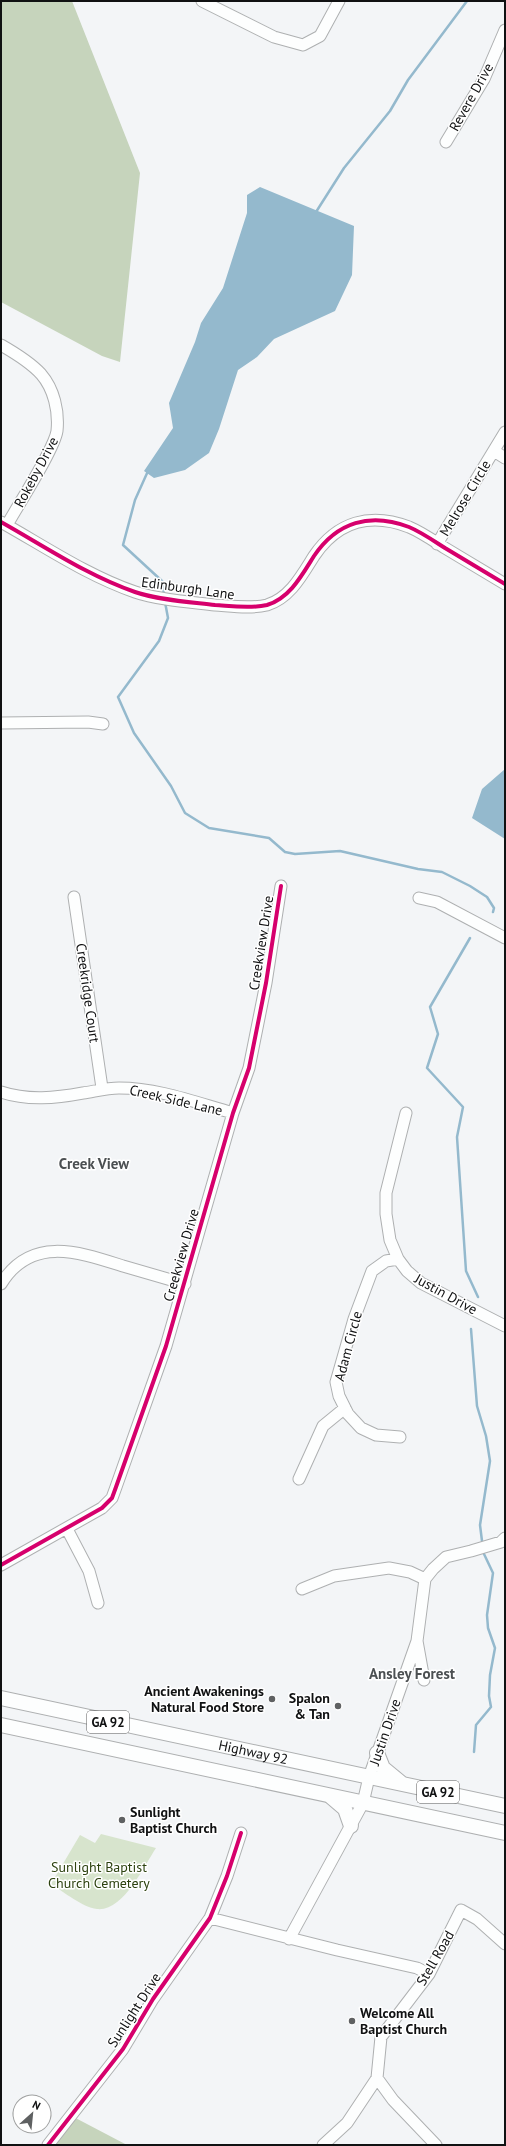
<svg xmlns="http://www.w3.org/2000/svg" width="506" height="2146" font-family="'PT Sans',sans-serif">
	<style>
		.green { fill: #d7e4cd }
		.forest { fill: #c6d4bc }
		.water { fill: #94b9cd }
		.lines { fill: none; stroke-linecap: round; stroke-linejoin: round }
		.stream { stroke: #94b9cd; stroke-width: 2.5 }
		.minor-casing { stroke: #aeb0b1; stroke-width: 13 }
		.major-casing { stroke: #aeb0b1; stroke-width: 16 }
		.minor { stroke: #fdfefe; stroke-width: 11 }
		.major { stroke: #fdfefe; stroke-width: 14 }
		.cycleway-casing { stroke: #fff; stroke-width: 6 }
		.cycleway { stroke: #d6006c; stroke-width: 4 }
		.poi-dot { fill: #5f6162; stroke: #fff; stroke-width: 1.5 }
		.labels { text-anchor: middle; stroke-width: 3; stroke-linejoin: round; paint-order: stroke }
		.shield { fill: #fff; stroke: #585859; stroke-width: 1 }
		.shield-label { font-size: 13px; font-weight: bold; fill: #101112 }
		.street-label { font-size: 14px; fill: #101112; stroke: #fff }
		.poi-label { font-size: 14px; font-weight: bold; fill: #101112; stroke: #fff; text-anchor: end }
		.park-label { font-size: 14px; fill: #2d4210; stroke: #fff }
		.neighbourhood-label { font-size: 15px; font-weight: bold; fill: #4c5052; stroke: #fff }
	</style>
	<rect width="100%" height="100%" fill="#f3f5f7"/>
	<path class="green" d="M101 1834 156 1848C144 1866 123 1912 97 1909 82 1907 64 1892 51 1884L80 1835 95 1843Z"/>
	<path class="forest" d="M1 1H72L140 173 120 362 102 356 1 302Z
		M66 2113 127 2145H45Z"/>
	<path class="water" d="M260 187 354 226 352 275 335 311 274 339 257 357 238 370 219 429 209 453 185 470 154 478 144 471 173 428 169 403 195 342 201 323 223 288 247 213V195Z
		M505 769V839L472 818 482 789Z"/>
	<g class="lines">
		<path class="stream" d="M316 212 344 168 390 111 408 80 467 1
			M148 471 135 500 123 545 162 581 164 595
			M165 602 168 618 159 641 118 697 134 733 171 786 185 813 209 828 269 838 285 852 295 854 340 851 418 869 442 872 470 886 487 897 494 908 493 912
			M470 938 430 1007 438 1034 427 1068 463 1107 457 1137 466 1271 478 1297
			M471 1329 477 1406 486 1436 490 1461 480 1525 482 1541
			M474 1752 476 1725 491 1707 489 1696 490 1675 495 1648 488 1628 487 1615 493 1573 484 1554"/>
		<g class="minor-casing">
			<path id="minor" d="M202 1 274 37 303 45 320 36 339 1
				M446 142 484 79 505 30
				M1 345C15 353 30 362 41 374 54 389 59 411 57 431 54 450 18 505 7 525
				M494 451 505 458
				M1 522C44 546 88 576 135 592 158 600 190 602 215 605 231 606 251 609 267 605 290 598 302 575 314 556 337 522 370 512 409 527 421 532 434 541 445 548 465 560 485 572 505 584
				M437 544 505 432
				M1 723 88 722 103 724
				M74 897 102 1088
				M419 898 437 902 505 938
				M1 1092C28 1101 56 1098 83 1093 96 1091 107 1088 119 1088 158 1088 197 1103 233 1113
				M406 1113 386 1193V1214L390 1240 398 1259 407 1271 421 1283 505 1326
				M398 1259 386 1261 372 1271 354 1319 336 1382 339 1396 348 1414 361 1428 376 1435 400 1437
				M1 1284C31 1235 79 1252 123 1266 143 1272 164 1278 185 1284
				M299 1479 323 1426 345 1408
				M67 1529 89 1571 98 1603
				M1 1565 102 1508 112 1498 116 1487 166 1346 233 1113 249 1068 266 983 281 886
				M302 1589 334 1576 389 1568 410 1572 425 1579
				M424 1680 417 1641 425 1579 433 1569 446 1557 471 1551 501 1542 505 1538
				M210 1918 337 1950 417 1968 429 1974
				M289 1939 363 1803 369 1777 417 1641
				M377 2078 393 2100 436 2145
				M48 2145 123 2049 153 1999 210 1918 227 1876 241 1833
				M323 2145 347 2123 377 2078 381 2037 429 1974 461 1910 477 1919 505 1944"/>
		</g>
		<g class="major-casing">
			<g id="major">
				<path id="s1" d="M1 1698 505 1806"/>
				<path d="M1 1725 505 1833"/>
				<path d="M377 1753 383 1768 400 1782"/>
				<path d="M331 1797 345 1809 351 1826"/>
			</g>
		</g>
		<use href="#minor" class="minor"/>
		<use href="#major" class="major"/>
		<g class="cycleway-casing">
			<path id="cycleway" d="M1 522C44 546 88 576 135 592 158 600 190 602 215 605 231 606 251 609 267 605 290 598 302 575 314 556 337 522 370 512 409 527 421 532 434 541 445 548 465 560 485 572 505 584
				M1 1565 102 1508 112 1498 116 1487 166 1346 233 1113 249 1068 266 983 281 886
				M48 2145 123 2049 153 1999 210 1918 227 1876 241 1833"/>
		</g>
		<use href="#cycleway" class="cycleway"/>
	</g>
	<g class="poi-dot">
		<circle cx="272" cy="1699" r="4"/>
		<circle cx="338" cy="1706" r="4"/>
		<circle cx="122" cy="1820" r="4"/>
		<circle cx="352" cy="2021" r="4"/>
	</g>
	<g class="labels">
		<g class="shield">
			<rect x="87" y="1711" width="42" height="22" rx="3"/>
			<rect x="417" y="1781" width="42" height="22" rx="3"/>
		</g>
		<g class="shield-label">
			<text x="108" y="1727">GA 92</text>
			<text x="438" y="1797">GA 92</text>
		</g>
		<g class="street-label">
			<text transform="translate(471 97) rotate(-61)" y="5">Revere Drive</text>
			<text transform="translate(36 472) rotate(-62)" y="5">Rokeby Drive</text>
			<text transform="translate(465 498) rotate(-59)" y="5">Melrose Circle</text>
			<text transform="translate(188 588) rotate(8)" y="5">Edinburgh Lane</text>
			<text transform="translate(261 943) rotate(-81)" y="5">Creekview Drive</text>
			<text transform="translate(88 993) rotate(82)" y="5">Creekridge Court</text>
			<text transform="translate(176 1100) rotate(13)" y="5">Creek Side Lane</text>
			<text transform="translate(181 1255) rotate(-74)" y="5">Creekview Drive</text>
			<text transform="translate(446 1294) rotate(29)" y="5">Justin Drive</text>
			<text transform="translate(348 1346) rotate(-75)" y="5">Adam Circle</text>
			<text transform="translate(385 1732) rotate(-71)" y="5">Justin Drive</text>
			<text dy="5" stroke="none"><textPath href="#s1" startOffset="258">Highway 92</textPath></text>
			<text transform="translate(435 1958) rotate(-60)" y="5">Stell Road</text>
			<text transform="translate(134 2010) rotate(-57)" y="5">Sunlight Drive</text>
		</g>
		<g class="poi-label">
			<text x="264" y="1696">Ancient Awakenings<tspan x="264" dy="16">Natural Food Store</tspan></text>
			<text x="330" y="1703">Spalon<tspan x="330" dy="16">&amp; Tan</tspan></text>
			<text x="130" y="1817" text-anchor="start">Sunlight<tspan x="130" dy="16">Baptist Church</tspan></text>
			<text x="360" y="2018" text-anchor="start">Welcome All<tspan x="360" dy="16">Baptist Church</tspan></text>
		</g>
		<g class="park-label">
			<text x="99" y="1872">Sunlight Baptist<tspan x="99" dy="16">Church Cemetery</tspan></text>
		</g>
		<g class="neighbourhood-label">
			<text x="94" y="1169">Creek View</text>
			<text x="412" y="1679">Ansley Forest</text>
		</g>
	</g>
	<rect width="506" height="2146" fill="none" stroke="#101112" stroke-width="4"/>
	<g transform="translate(32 2114) rotate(27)"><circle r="19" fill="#ffffff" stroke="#9fa0a0"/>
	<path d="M0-3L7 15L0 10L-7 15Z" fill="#5f6162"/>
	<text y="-6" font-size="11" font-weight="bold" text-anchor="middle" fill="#101112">N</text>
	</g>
</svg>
